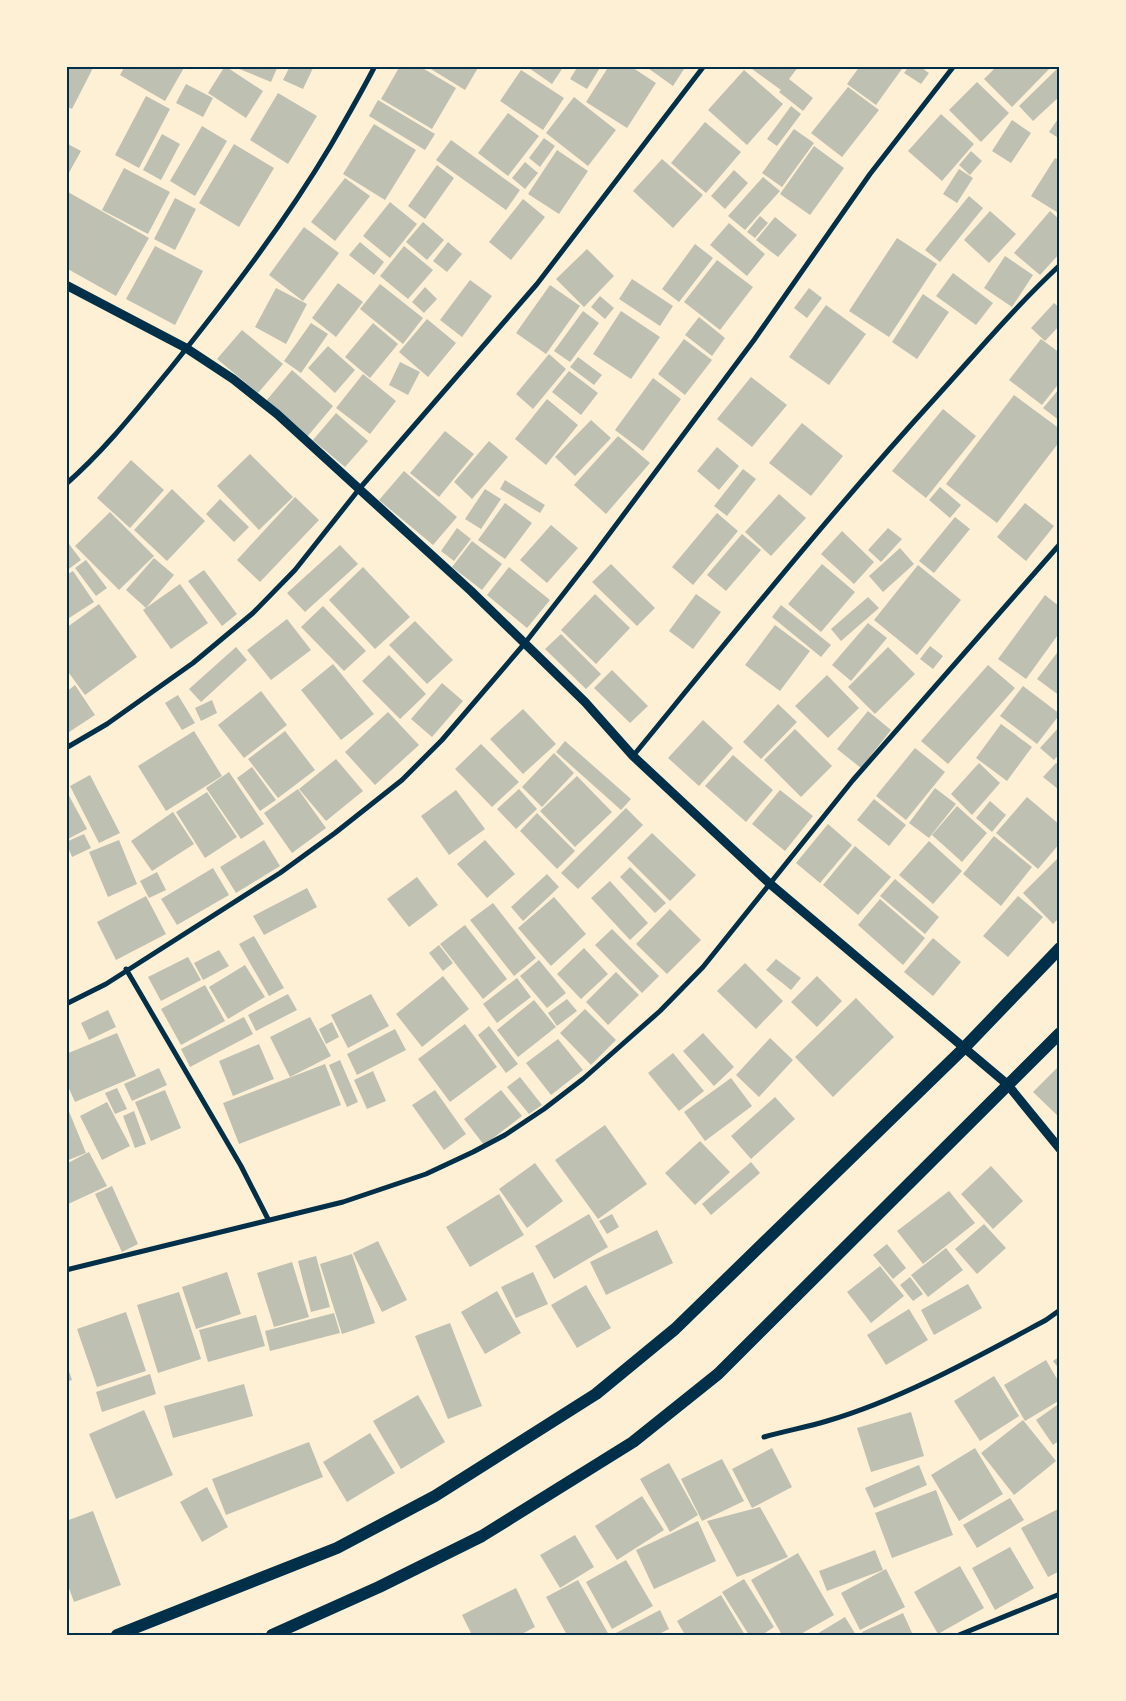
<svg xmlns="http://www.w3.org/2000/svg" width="1126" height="1701" font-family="'Alegreya Sans',sans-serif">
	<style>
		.building { fill: #bec0b2 }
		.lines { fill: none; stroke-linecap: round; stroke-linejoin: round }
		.minor { stroke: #003049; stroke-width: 5 }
		.tertiary { stroke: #003049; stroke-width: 9 }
		.primary { stroke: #003049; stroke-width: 12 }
		.neatline { fill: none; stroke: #003049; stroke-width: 2 }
	</style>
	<rect width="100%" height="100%" fill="#fdf0d5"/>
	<path class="building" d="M66 66H94L72 109 66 106Z
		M125 66H185L165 101 120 75Z
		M225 66 263 91 246 118 208 93Z
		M232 66H278L271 82Z
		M290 66H314L303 89 283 80Z
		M400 66H419L456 88 432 129 381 99Z
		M426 66H479L465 90Z
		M526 66H564L552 84Z
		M578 66H601L587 89 570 79Z
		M609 66H630L656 83 627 128 586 102Z
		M645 66H686L673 86Z
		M748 66H799L789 79 813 98 803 111 779 92 781 90Z
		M860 66H904L876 105 847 84Z
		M909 66H919L929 73 921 84 904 73Z
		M997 66H1052L1012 107 984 79Z
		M1060 66V96L1033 121 1019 106Z
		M521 70 564 98 543 130 500 101Z
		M744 70 783 104 747 145 708 110Z
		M977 82 1009 113 981 142 949 110Z
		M186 84 213 98 203 117 176 103Z
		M848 87 879 110 842 157 811 133Z
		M278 93 317 116 288 164 250 140Z
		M146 96 170 109 139 168 115 155Z
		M574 97 616 130 588 166 546 133Z
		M378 100 435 134 425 150 369 116Z
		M791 106 801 114 777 146 767 139Z
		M508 113 539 136 508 176 478 153Z
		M941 114 974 144 942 181 908 151Z
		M1060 116V139L1049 132Z
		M1012 120 1031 133 1011 163 992 151Z
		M705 122 741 152 706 193 671 163Z
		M374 124 416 150 385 200 343 174Z
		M202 126 227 141 195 196 170 181Z
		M794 129 814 143 782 187 762 173Z
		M162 134 180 144 161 180 143 170Z
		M544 138 555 146 540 167 529 158Z
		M451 140 520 190 506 210 436 160Z
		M66 143 81 151 66 178Z
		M234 144 274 168 239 227 199 203Z
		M814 146 844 168 810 215 780 194Z
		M557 150 588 171 559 214 528 194Z
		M971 151 982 161 970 175 959 165Z
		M1055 158 1060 161V214L1031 196Z
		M662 159 703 195 673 228 633 191Z
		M525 162 538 173 525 189 512 178Z
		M437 165 454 178 425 219 408 206Z
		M124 168 170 192 148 234 102 210Z
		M959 169 973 178 957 203 943 194Z
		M734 170 748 183 725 209 711 196Z
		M763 177 780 191 745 230 728 216Z
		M345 178 370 196 335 241 311 222Z
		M68 192 149 238 116 296 66 268Z
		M969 196 983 208 940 262 925 250Z
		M175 198 196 209 175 250 154 239Z
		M523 199 545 217 511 260 489 242Z
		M390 202 417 224 390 258 363 236Z
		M990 211 1016 234 989 263 964 240Z
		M1050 211 1060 220V253L1040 275 1014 253Z
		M760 216 768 223 755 238 747 232Z
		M775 217 797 235 778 257 756 240Z
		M423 222 444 240 427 260 406 242Z
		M729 223 765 254 747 276 710 245Z
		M304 227 339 253 303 301 269 275Z
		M897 238 937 264 889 337 849 311Z
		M360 242 384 262 374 275 349 255Z
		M448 242 462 254 447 272 433 261Z
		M695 244 713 258 679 302 662 289Z
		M155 246 203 271 175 325 126 299Z
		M404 246 433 270 408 299 380 276Z
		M587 249 614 276 584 307 556 279Z
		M1005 256 1033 275 1012 307 984 288Z
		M717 260 753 287 720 330 684 302Z
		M953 273 993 303 976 325 936 296Z
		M632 279 673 306 660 326 619 299Z
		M470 280 492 296 462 337 440 320Z
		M338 283 363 302 336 337 312 318Z
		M380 284 423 318 403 344 360 309Z
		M550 285 580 306 546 354 516 333Z
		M425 287 437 299 424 313 412 302Z
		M276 288 307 304 286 344 255 327Z
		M809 288 822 298 807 318 794 308Z
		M923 294 949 312 917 359 892 342Z
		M600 296 614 308 605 319 591 307Z
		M1054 303 1060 308V325L1045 341 1031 328Z
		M826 305 866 334 829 385 789 357Z
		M583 311 599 323 570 362 554 351Z
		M621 311 660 337 631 379 593 354Z
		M699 317 725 338 712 356 685 335Z
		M427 319 456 343 428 377 399 352Z
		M311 323 328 334 301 373 284 361Z
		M373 323 398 344 370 378 345 357Z
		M242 330 283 364 258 393 217 359Z
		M684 339 712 360 685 395 658 374Z
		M1041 339 1060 353V382L1042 405 1009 380Z
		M328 346 355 370 335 393 308 368Z
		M549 354 566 369 533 409 516 394Z
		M578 357 602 375 594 385 570 367Z
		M400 362 420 372 408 395 389 385Z
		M292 370 333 406 307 437 266 401Z
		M569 371 598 393 581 415 552 392Z
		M363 374 396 401 370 434 336 408Z
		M751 377 787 405 752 447 717 419Z
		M653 378 681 399 643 451 615 430Z
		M1060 388V421L1043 408Z
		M1014 395 1060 429V441L997 523 946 484Z
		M547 399 578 425 546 465 515 439Z
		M943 409 976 436 926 498 892 471Z
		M336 413 368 441 345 467 313 440Z
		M591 420 611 438 575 476 555 457Z
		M802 423 843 456 811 496 769 463Z
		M445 431 474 454 439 497 410 473Z
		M618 436 650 463 606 514 574 485Z
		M489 441 508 457 472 499 454 482Z
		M717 447 739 466 719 490 697 471Z
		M250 454 293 497 259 530 217 486Z
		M131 460 164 490 130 528 97 498Z
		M743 469 756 479 727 516 714 506Z
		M404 471 457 517 433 545 379 500Z
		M505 480 545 505 540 513 500 489Z
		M940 487 961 505 950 518 929 500Z
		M172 489 205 521 167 561 134 530Z
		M485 489 501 499 481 529 465 519Z
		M779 494 806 518 771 556 745 532Z
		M295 497 319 520 260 582 237 560Z
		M220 499 249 527 234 542 206 514Z
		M505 503 532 523 505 559 478 540Z
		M1025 503 1054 526 1026 561 997 537Z
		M110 512 154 556 119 590 75 546Z
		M717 513 738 531 693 585 672 567Z
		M955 517 970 529 934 573 919 561Z
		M551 525 578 548 547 583 520 560Z
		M457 528 471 539 454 561 441 551Z
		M888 528 902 539 881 562 868 550Z
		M842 531 874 562 854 584 821 554Z
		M742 534 761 550 726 591 707 575Z
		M66 540 81 560 66 571Z
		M472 541 502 564 482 590 452 567Z
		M340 545 358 564 305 612 287 593Z
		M900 548 914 564 883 592 869 576Z
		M154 558 174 575 146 608 126 590Z
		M86 560 107 588 96 596 75 568Z
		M611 564 655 608 637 626 592 582Z
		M822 564 855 592 821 632 788 604Z
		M918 565 961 600 917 655 874 620Z
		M363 567 410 617 375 649 329 600Z
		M509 567 550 600 527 628 487 595Z
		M204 570 237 614 222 626 188 581Z
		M73 571 94 602 66 620V575Z
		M180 584 208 623 171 649 143 610Z
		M595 594 630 628 596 664 561 630Z
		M696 594 721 612 693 649 669 631Z
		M1045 595 1060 607V632L1026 679 998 659Z
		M868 597 879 608 841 641 831 629Z
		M99 604 137 657 85 695 66 669V628Z
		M781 605 831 645 821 657 772 617Z
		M323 606 366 651 344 671 301 627Z
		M287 619 311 650 271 680 247 650Z
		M415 621 453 660 427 684 389 645Z
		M868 623 887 638 851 681 832 665Z
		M775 625 810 651 780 691 745 665Z
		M561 634 601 674 586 689 545 649Z
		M930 646 943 656 933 669 920 659Z
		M236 647 247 660 201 702 189 689Z
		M888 647 915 674 875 714 848 687Z
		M1060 649V696L1037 679Z
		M389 655 426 694 400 719 362 681Z
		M333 664 374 714 341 740 301 690Z
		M988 665 1015 688 948 764 921 741Z
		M612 670 648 706 630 723 594 688Z
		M827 675 859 708 828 738 795 706Z
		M442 683 463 701 432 737 411 719Z
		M75 685 95 715 66 734V692Z
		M1023 686 1060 714 1037 744 1000 716Z
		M261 691 287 725 244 758 218 725Z
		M178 695 195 723 182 730 165 703Z
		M212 700 217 713 201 721 195 708Z
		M778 704 797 722 761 759 743 742Z
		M523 709 556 744 523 774 490 739Z
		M868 711 891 730 861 768 837 749Z
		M388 712 419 745 375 785 345 752Z
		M703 720 733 748 699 786 668 758Z
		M1001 724 1032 747 1007 781 976 758Z
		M1060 726V753L1054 760 1040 748Z
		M795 729 832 766 801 797 764 760Z
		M194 731 222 776 166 811 138 766Z
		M285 731 315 770 278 798 248 759Z
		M565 741 631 799 621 810 556 752Z
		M481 744 519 782 492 807 455 769Z
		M915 748 945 772 906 820 876 796Z
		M554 753 574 773 542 807 522 787Z
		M733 755 773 790 746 822 705 786Z
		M336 759 363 791 326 821 299 789Z
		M979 763 1000 783 972 815 951 794Z
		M1056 763 1060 766V787L1058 789 1043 777Z
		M252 767 276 800 260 811 237 778Z
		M229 772 264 824 241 839 206 788Z
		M90 775 120 833 99 843 70 786Z
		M577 776 612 812 575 847 540 811Z
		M935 788 956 804 929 838 909 823Z
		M298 789 326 828 292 853 264 813Z
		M519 789 537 809 516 829 497 809Z
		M66 790 87 829 66 840Z
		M456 790 485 829 449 855 421 816Z
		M780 790 813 816 785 851 752 824Z
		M207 792 237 837 205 858 176 812Z
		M1027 797 1060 825V843L1038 869 996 833Z
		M874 799 906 825 889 846 857 820Z
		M990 801 1006 815 992 832 976 818Z
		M957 806 987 833 962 862 932 835Z
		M626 808 643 825 578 889 561 873Z
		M173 812 194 844 152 871 131 841Z
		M537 813 575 851 557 869 520 831Z
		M828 824 852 845 820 883 796 863Z
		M652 833 696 875 670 901 627 858Z
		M84 834 91 848 72 857 66 842Z
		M994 836 1032 867 1001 906 963 874Z
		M119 840 137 884 108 897 89 852Z
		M264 840 280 866 236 893 220 867Z
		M485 840 515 874 487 898 457 864Z
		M929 841 962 871 933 904 899 875Z
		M855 846 891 877 858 915 823 885Z
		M1060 856V917L1053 924 1023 893Z
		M630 867 666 903 655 913 620 877Z
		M213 868 229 895 177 925 161 899Z
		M157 872 166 890 149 898 140 881Z
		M547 874 559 887 523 921 511 907Z
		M417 877 438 905 409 927 387 899Z
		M895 879 939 917 925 934 880 896Z
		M610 881 648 923 630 940 591 898Z
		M307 888 317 907 264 935 253 916Z
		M146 896 166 934 116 960 97 922Z
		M1018 896 1043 917 1008 957 983 936Z
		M554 897 586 934 551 966 518 928Z
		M880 899 925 938 903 965 858 925Z
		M493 903 536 958 514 976 470 920Z
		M670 909 701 940 667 974 636 944Z
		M465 925 507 979 483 999 440 944Z
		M612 929 659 976 642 993 595 945Z
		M254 936 284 988 269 996 239 944Z
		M933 938 961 962 933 996 904 972Z
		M439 945 453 963 443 971 429 953Z
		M584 948 608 974 581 999 557 974Z
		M219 950 229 966 203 980 194 963Z
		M188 957 201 980 161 1001 148 977Z
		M776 959 801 978 791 990 766 970Z
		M539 960 566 993 547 1008 520 976Z
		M745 963 783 1001 756 1029 717 991Z
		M245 965 265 997 228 1019 209 987Z
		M616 972 639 995 608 1025 586 1002Z
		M443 976 469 1009 422 1047 396 1014Z
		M817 976 842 1001 817 1027 791 1002Z
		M517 978 531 997 497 1023 483 1004Z
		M205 985 225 1021 181 1045 161 1009Z
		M288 994 297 1010 256 1031 248 1015Z
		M371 994 389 1026 348 1048 331 1015Z
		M856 998 894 1037 833 1097 795 1057Z
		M567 999 577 1011 557 1026 548 1013Z
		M534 1000 556 1027 518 1057 497 1030Z
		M585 1009 616 1040 591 1065 560 1033Z
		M108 1010 116 1027 89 1040 81 1023Z
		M244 1017 253 1034 190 1067 181 1049Z
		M310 1017 331 1056 290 1077 270 1037Z
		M332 1022 339 1037 326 1044 319 1029Z
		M465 1024 497 1067 450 1102 418 1059Z
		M489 1026 518 1064 506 1073 478 1035Z
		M395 1029 406 1050 357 1075 347 1054Z
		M117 1033 136 1076 75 1102 66 1082V1054Z
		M703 1033 734 1067 714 1086 683 1051Z
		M770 1038 793 1060 759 1097 736 1075Z
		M558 1039 583 1070 551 1095 526 1063Z
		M259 1044 274 1079 233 1096 219 1061Z
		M673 1053 704 1091 679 1111 648 1073Z
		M340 1060 358 1102 347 1107 329 1065Z
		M325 1064 341 1105 239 1144 223 1103Z
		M1060 1065V1118L1033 1092Z
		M159 1068 167 1085 132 1101 124 1084Z
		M373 1071 386 1101 367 1109 354 1080Z
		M520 1077 542 1105 529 1114 507 1087Z
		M731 1078 752 1106 705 1141 684 1112Z
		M117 1088 127 1109 115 1114 105 1093Z
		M165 1090 181 1128 151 1141 135 1102Z
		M435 1090 466 1134 444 1150 412 1105Z
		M501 1090 522 1116 484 1145 464 1119Z
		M775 1097 795 1119 751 1159 731 1136Z
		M107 1102 130 1146 102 1160 80 1116Z
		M66 1104 86 1153 66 1161Z
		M134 1111 146 1144 135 1148 123 1116Z
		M605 1125 647 1184 598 1219 555 1160Z
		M700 1141 730 1172 695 1205 665 1173Z
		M89 1152 107 1186 66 1205V1164Z
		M751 1162 760 1173 711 1215 702 1204Z
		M535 1163 563 1201 527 1228 499 1189Z
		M991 1166 1023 1201 993 1229 961 1194Z
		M112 1186 138 1244 122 1252 95 1194Z
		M949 1191 975 1223 923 1264 897 1231Z
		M499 1194 524 1235 470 1267 446 1227Z
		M589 1214 608 1247 554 1279 535 1246Z
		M612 1214 619 1227 607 1234 599 1221Z
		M984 1224 1006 1248 977 1274 955 1249Z
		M657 1230 673 1263 606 1295 590 1262Z
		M378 1241 407 1300 382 1312 353 1253Z
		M887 1244 906 1268 893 1279 873 1255Z
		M946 1248 963 1270 928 1297 911 1275Z
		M352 1254 375 1323 342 1334 320 1264Z
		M316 1256 330 1307 311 1312 298 1261Z
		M292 1262 309 1317 274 1327 257 1273Z
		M880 1266 904 1296 871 1323 847 1292Z
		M227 1272 241 1314 196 1329 182 1287Z
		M533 1272 548 1304 516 1318 501 1287Z
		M910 1277 923 1294 913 1301 900 1285Z
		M968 1284 982 1308 934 1335 921 1310Z
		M586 1285 611 1328 577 1348 551 1305Z
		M497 1291 521 1333 485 1354 461 1312Z
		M179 1292 201 1359 158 1373 137 1305Z
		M909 1309 928 1340 886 1365 867 1335Z
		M126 1312 146 1371 97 1387 77 1329Z
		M334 1313 340 1333 270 1351 265 1331Z
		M256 1315 265 1346 208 1362 199 1330Z
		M450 1323 482 1406 448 1419 415 1336Z
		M1060 1356V1370L1053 1361Z
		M1046 1360 1060 1384V1400L1025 1421 1004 1385Z
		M66 1362 72 1380 66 1382Z
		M150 1374 156 1394 102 1412 96 1392Z
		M994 1376 1019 1416 980 1441 954 1401Z
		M244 1384 253 1416 173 1438 164 1406Z
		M418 1395 445 1442 401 1469 373 1421Z
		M1060 1403V1440L1053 1445 1036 1420Z
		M144 1410 173 1475 116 1499 89 1434Z
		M911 1412 924 1456 871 1472 857 1428Z
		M1023 1420 1056 1461 1014 1495 981 1453Z
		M370 1433 395 1473 347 1502 323 1462Z
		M309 1442 323 1477 226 1515 212 1479Z
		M772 1448 792 1487 752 1508 732 1469Z
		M975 1448 1003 1494 959 1521 931 1475Z
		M722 1459 744 1501 702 1521 681 1479Z
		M669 1463 698 1515 670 1532 640 1479Z
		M919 1465 927 1485 874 1508 865 1488Z
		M207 1487 228 1527 202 1542 180 1502Z
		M936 1490 953 1535 892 1558 875 1513Z
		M642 1496 664 1530 617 1560 595 1526Z
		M1010 1498 1024 1520 977 1548 963 1525Z
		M760 1507 788 1557 737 1577 707 1521Z
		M1060 1508V1571L1048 1577 1021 1528Z
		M93 1511 121 1585 74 1602 66 1580V1521Z
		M698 1521 716 1561 654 1589 636 1550Z
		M575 1535 594 1567 560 1588 540 1555Z
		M1010 1547 1034 1588 995 1610 972 1568Z
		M875 1550 883 1570 827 1591 819 1571Z
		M798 1553 834 1615 799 1635H782L751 1580Z
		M626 1560 653 1606 612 1629 586 1582Z
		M960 1566 984 1608 938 1634 914 1592Z
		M886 1569 905 1607 860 1630 841 1593Z
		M744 1579 774 1627 762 1635H749L722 1592Z
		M578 1580 609 1635H567L546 1597Z
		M516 1588 535 1627 520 1635H472L462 1615Z
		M721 1595 745 1635H685L677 1621Z
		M660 1610 669 1629 657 1635H617L616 1633Z
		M903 1613 913 1635H863L862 1632Z
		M845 1617 856 1635H815Z"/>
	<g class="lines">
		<path class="minor" d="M66 484C105 450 137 409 170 369 227 298 284 224 331 145 346 119 361 93 375 66
			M66 748 107 724 193 663 253 613 295 570 360 488 537 284 704 66
			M633 756C733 634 832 511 938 395 978 351 1016 306 1060 265
			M126 969 241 1166 268 1219
			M66 1004 106 984 280 873 335 833 402 780 442 740 525 643 589 561 754 340 870 174 954 66
			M66 1270 343 1202 426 1174 473 1152 505 1135 544 1109 583 1079 660 1011 703 967 853 780 1060 544
			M764 1437C785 1431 807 1427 827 1421 902 1399 977 1357 1046 1320L1060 1310
			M959 1635 1060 1594"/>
		<path class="tertiary" d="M66 285 186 348 233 379 277 414 471 591 585 702 633 756 769 883 1007 1084 1060 1149"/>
		<path class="primary" d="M117 1635 337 1548 435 1496 596 1394 675 1329 963 1049 1060 948
			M272 1635 379 1587 482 1536 633 1442 718 1374 1060 1033"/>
	</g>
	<rect width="1126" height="1701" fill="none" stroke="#fdf0d5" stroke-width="135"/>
	<rect x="68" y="68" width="990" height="1566" class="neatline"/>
</svg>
